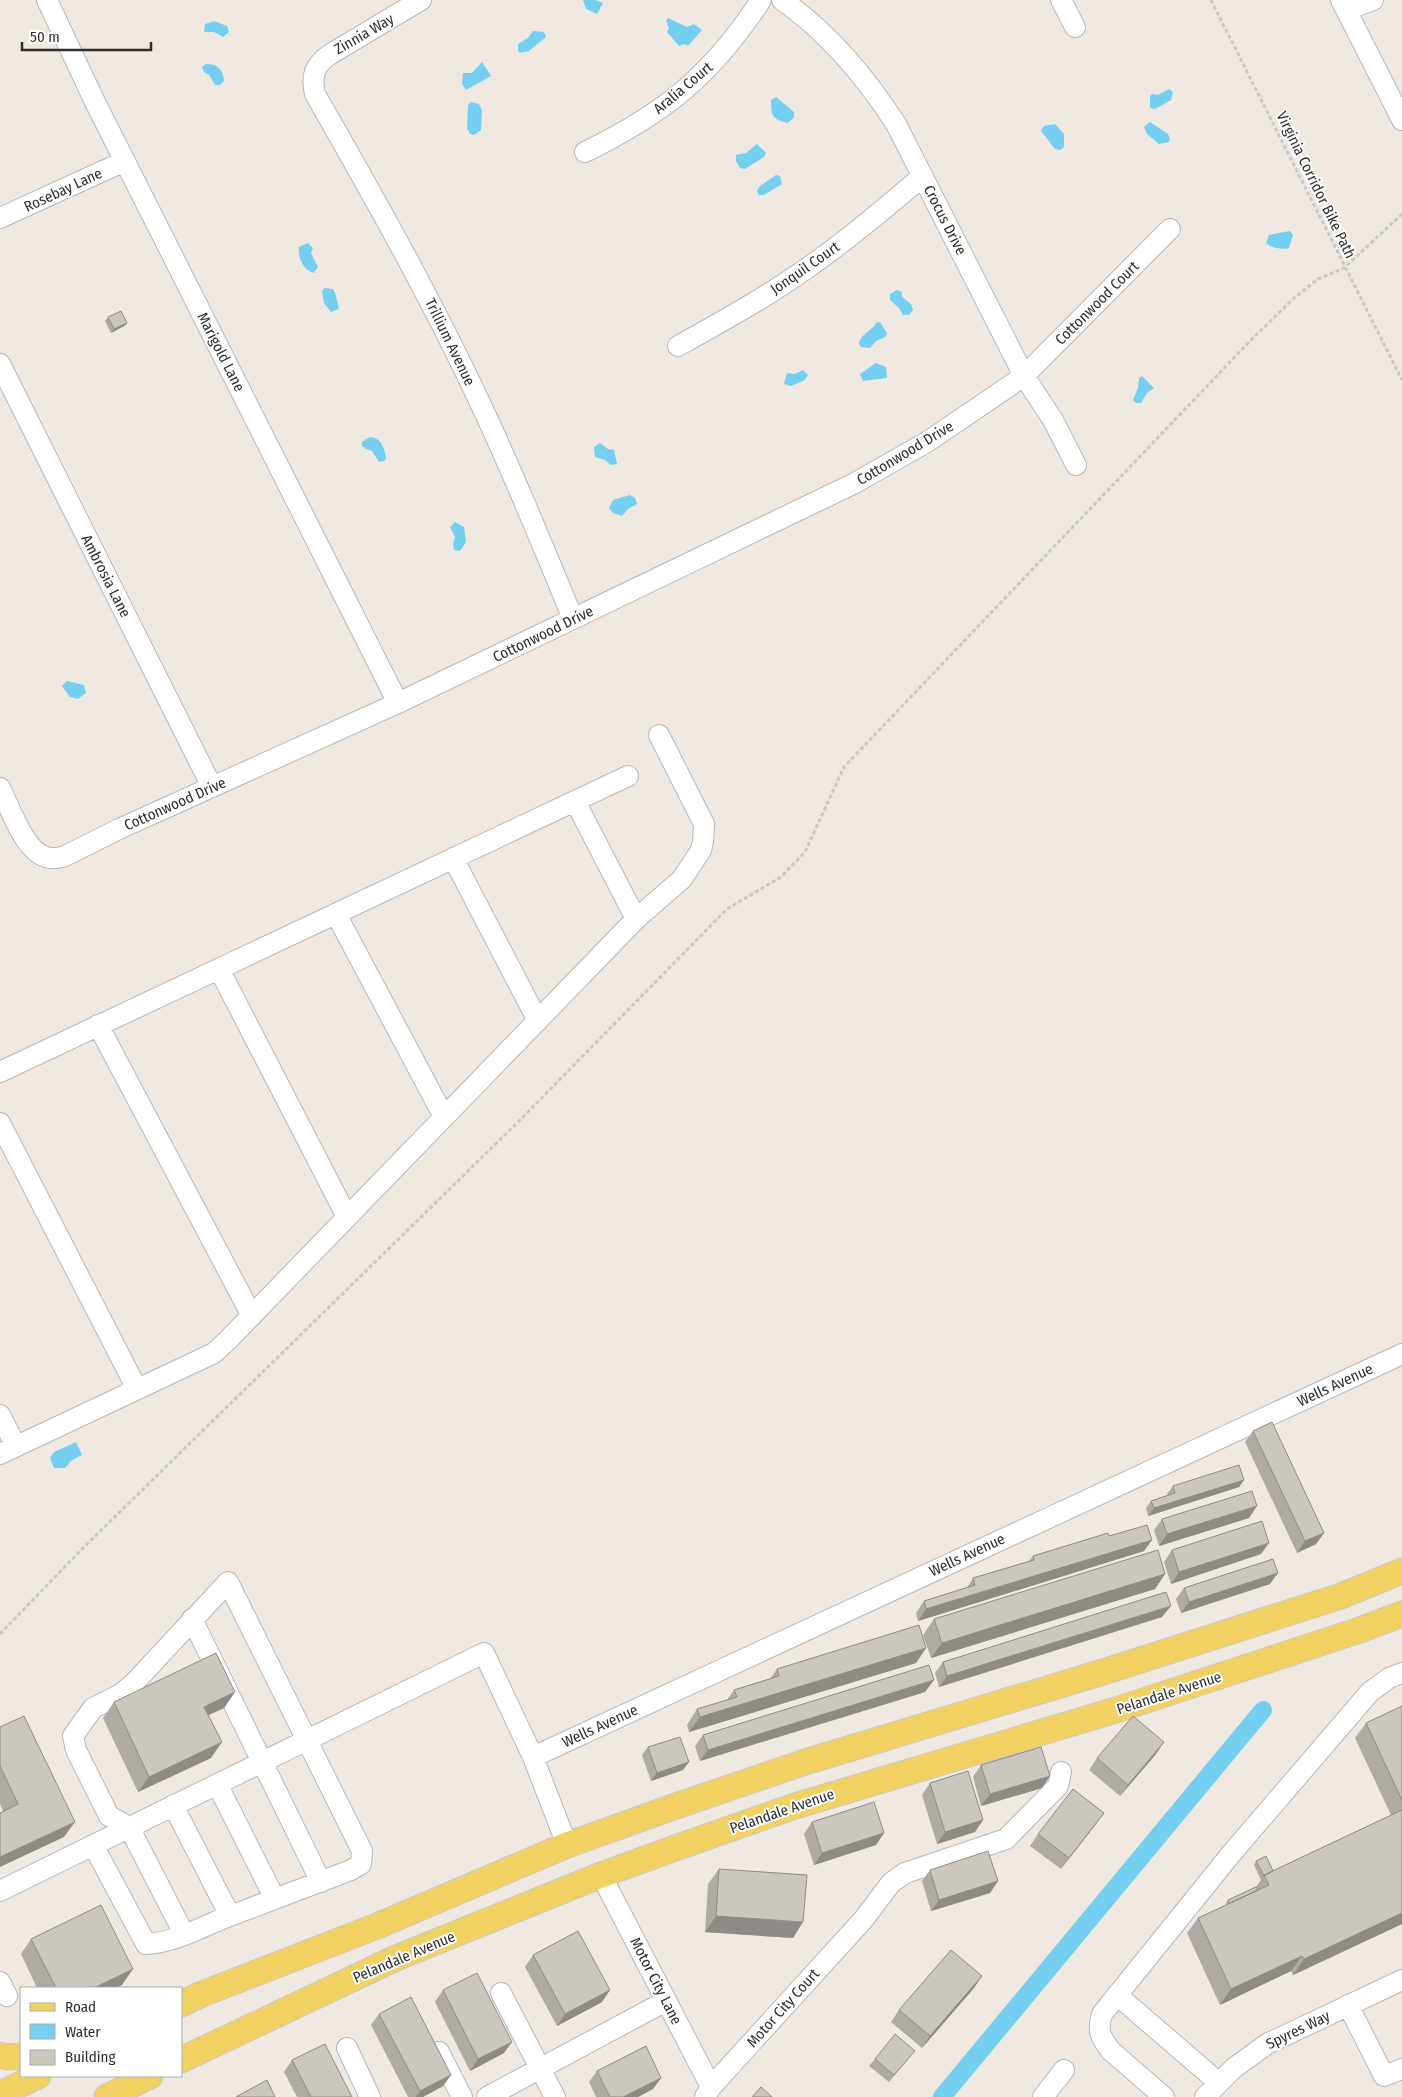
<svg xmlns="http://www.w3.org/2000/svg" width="1402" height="2097" font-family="'Fira Sans Condensed',sans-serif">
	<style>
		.water { fill: #75cff0 }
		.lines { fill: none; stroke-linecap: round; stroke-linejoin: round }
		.canal { stroke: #75cff0; stroke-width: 18 }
		.minor-casing { stroke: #b4b7c1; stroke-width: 22 }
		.major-casing { stroke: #c9c9c9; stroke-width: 27 }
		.path { stroke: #c9c9c9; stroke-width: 3; stroke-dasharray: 4 2.5; stroke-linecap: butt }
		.minor { stroke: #fff; stroke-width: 20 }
		.major { stroke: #f2d163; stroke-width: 25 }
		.wall { fill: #afaba4 }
		.shaded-wall { fill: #8e8b86 }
		.building { fill: #cbc7bf; stroke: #8e8b86 }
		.labels { text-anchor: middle; stroke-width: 4; stroke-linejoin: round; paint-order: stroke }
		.street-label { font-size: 15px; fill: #2e2e2e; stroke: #fff }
	</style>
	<rect width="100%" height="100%" fill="#efe9e1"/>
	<path class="water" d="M583 0H595L603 3 597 14 586 9Z
		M668 18 687 27 694 24 702 30 688 46 684 44 679 46 667 32 669 28 666 21Z
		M214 21 227 26 229 32 223 37 214 32H204L205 24Z
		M533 31 544 32 546 37 529 51 520 53 518 51V44L528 38Z
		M482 62 491 76 466 90 462 84 463 73H472Z
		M206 64C219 64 223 70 224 81L220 85H215L209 75 204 72 202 67Z
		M1169 89 1173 92 1171 100 1155 109 1150 108V96L1152 94 1158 95Z
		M776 97 794 112V117L788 123C772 119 771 116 771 100Z
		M471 102 479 104 482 111 481 130 474 135 470 134 467 128 468 105Z
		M1150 122 1168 134 1170 139 1169 142 1159 144 1147 134 1144 127Z
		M1055 124 1064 134V147L1060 150 1055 149 1041 131 1044 126Z
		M757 144 766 153 764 157 745 169 740 168 736 161V155L746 153Z
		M776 175 780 176 782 184 764 195H759L757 191 760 186Z
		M1290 231 1293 235 1289 248C1283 250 1271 248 1266 243L1269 235Z
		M308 243 313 248 311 253 318 267 314 273C303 270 298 259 299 247Z
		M325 288 333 289C336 293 338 305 339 309L331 312 324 303 322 291Z
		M897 290 902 292V297L911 304 913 310 909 315H903L899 308 890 300V294Z
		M880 322 887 333 885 337 876 341 870 348 861 347 859 344C860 334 872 331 876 323Z
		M876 363 886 367 887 378 863 381 860 374Z
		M803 370 808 375 805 380 791 386 784 384 787 373 795 374Z
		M1142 376 1154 388 1147 393 1141 403H1136L1133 400 1138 388 1139 378Z
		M370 437C381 437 385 449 386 459L384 461 379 462 372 451 366 449 362 446V442Z
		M600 443 608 449 614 450 617 464 611 465 605 460 595 457 594 447Z
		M630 495 635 498 637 504 628 509 622 516 613 513 609 508 613 500Z
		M455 522 464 527 466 542 460 551 454 550 453 543 455 537 450 527Z
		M67 681 84 685 86 693 78 699 70 697 62 686Z
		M76 1442 82 1455 71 1461 65 1468H54L50 1458 54 1452Z"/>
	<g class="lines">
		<path class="canal" d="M942 2097 1263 1710"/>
		<g class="minor-casing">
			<path id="minor" d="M47 0 95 102 398 703
				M421 0 329 55C314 66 311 76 315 94 374 197 432 300 482 407 515 477 544 548 573 619
				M782 0C829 33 865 76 896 124L1024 376 1053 420 1076 465
				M1061 0 1075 27
				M1341 0 1402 120
				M1346 10 1373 0
				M585 152C665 113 712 75 761 0
				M0 218 125 161
				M678 346C721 322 763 299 803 271 845 242 884 209 923 176
				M0 364 212 787
				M0 788C10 807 24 851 46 857 52 859 59 858 65 856L119 829 398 703 855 483 927 442 1024 376 1170 229
				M575 801 636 919
				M453 858 538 1021
				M336 914 444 1117
				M219 969 347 1217
				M98 1025 252 1316
				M0 1072 628 776
				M0 1123 137 1389
				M0 1415 16 1446
				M0 1454 214 1353 228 1340 636 919 682 879 701 850 703 842 704 824 659 735
				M192 1619 321 1882
				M533 1757 1402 1354
				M217 1784 275 1899
				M173 1805 230 1916
				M93 1845 146 1944C172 1943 198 1929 222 1919 265 1903 308 1886 351 1870L361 1864 362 1851 228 1582 134 1683 121 1694 93 1708 73 1736 76 1750 109 1816 129 1827 184 1934
				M601 1875 711 2087
				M0 1891 484 1653 533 1757 567 1845
				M0 1982 7 1996
				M501 1993 555 2097
				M1117 1995 1218 2082
				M1348 2005 1384 2076 1402 2069
				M347 2048 370 2097
				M439 2052 462 2097
				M487 2097 666 2001
				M705 2097 711 2087 863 1920 891 1883 905 1873 1006 1839 1058 1786 1061 1772
				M1043 2097 1064 2070
				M1164 2097 1111 2051C1100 2037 1097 2031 1102 2014L1231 1854 1370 1692 1389 1678 1402 1673
				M1205 2097 1234 2068 1267 2044 1402 1980"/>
		</g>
		<g class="major-casing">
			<path id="major" d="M181 2004 202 1994 377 1926 567 1845 676 1806 805 1762 1103 1672 1341 1596 1402 1571
				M0 2055 7 2057 21 2056
				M181 2060 396 1958 601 1875 678 1847 795 1806 1116 1710 1357 1631 1402 1614
				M0 2094 38 2076
				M107 2097 150 2076"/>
		</g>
		<path class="path" d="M1211 0 1402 380
			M0 1634 82 1549 519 1121 727 909 781 877 805 852 844 767 1251 340 1294 298 1318 279 1344 268 1402 214"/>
		<use href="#minor" class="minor"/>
		<use href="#major" class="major"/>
	</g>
	<path class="wall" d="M108 317 127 323 124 326 111 333 105 321Z
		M1253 1431 1316 1544 1297 1553 1245 1442Z
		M1244 1480 1239 1487 1148 1516 1146 1508 1151 1501 1168 1495 1167 1494 1173 1486Z
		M1249 1518 1159 1546 1154 1530 1162 1519Z
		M1109 1536 1144 1551 918 1621 916 1613 924 1601 967 1588 973 1578 1029 1561 1033 1556Z
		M1172 1550 1261 1554 1171 1584 1164 1562Z
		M1165 1574 1155 1589 931 1658 923 1635 934 1619Z
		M1270 1584 1181 1613 1176 1599 1184 1588Z
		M1162 1617 939 1687 935 1673 943 1662Z
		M926 1648 916 1663 689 1732 687 1725 697 1709 727 1700 734 1690 770 1679 777 1669Z
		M235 1692 224 1708 208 1715 211 1758 138 1792 103 1718 114 1702Z
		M925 1692 700 1761 695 1746 703 1735Z
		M1402 1706V1924L1293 1975 1291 1971 1220 2005 1187 1933 1198 1918 1226 1905V1903L1228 1900 1256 1887 1261 1880 1254 1865 1256 1861 1273 1871 1391 1815 1355 1738 1366 1723Z
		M0 1727 64 1837 3 1811 0 1804Z
		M648 1747 683 1770 651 1781 642 1755Z
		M1156 1754 1120 1796 1089 1770 1097 1758Z
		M981 1765 1042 1788 981 1806 973 1777Z
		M930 1783 975 1832 937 1844 922 1795Z
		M1104 1813 1061 1869 1030 1846 1038 1834Z
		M812 1822 884 1833 876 1845 814 1865 804 1834Z
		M719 1869 793 1938 705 1932 708 1884Z
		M930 1870 998 1881 990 1893 931 1911 922 1881Z
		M31 1939 122 1985 115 1988H37L21 1954Z
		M533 1955 602 2002 557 2026 525 1967Z
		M974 1988 922 2048 891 2022 899 2010Z
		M443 1990 504 2053 470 2071 435 2002Z
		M379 2014 451 2075 443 2086 423 2097H408L371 2025Z
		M909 2058 889 2082 869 2066 875 2059Z
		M292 2060 352 2097H297L284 2072Z
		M597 2071 661 2078 653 2089 638 2097H596L589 2082Z"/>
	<path class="shaded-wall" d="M127 323 124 326 111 333 114 329Z
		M1244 1480 1239 1487 1148 1516 1154 1508Z
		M1257 1506 1249 1518 1159 1546 1167 1534Z
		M1324 1533 1316 1544 1297 1553 1305 1541Z
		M1152 1540 1144 1551 918 1621 926 1609Z
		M1269 1543 1261 1554 1171 1584 1179 1572Z
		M1278 1573 1270 1584 1181 1613 1189 1602Z
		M1165 1574 1155 1589 931 1658 942 1643Z
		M1171 1606 1162 1617 939 1687 947 1676Z
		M926 1648 916 1663 689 1732 700 1717Z
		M934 1680 925 1692 700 1761 708 1750Z
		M235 1692 224 1708 194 1722 204 1707Z
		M222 1742 211 1758 138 1792 149 1777Z
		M1164 1742 1156 1754 1120 1796 1128 1785Z
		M689 1762 683 1770 651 1781 657 1773Z
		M1050 1776 1042 1788 981 1806 990 1794Z
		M1104 1813 1096 1824 1061 1869 1069 1858Z
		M983 1820 975 1832 937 1844 945 1832Z
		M75 1822 64 1837 0 1867V1857Z
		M884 1833 876 1845 814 1865 822 1853Z
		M998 1881 990 1893 931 1911 939 1900Z
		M1402 1913V1924L1293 1975 1304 1959Z
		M716 1916 803 1922 793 1938 705 1932Z
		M1302 1956 1291 1971 1220 2005 1231 1989Z
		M133 1969 122 1985 115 1988H94Z
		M982 1976 974 1988 922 2048 930 2036Z
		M610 1990 602 2002 557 2026 565 2014Z
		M512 2042 504 2053 470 2071 478 2059Z
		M451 2075 443 2086 423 2097H416L420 2091Z
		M661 2078 653 2089 638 2097H623Z"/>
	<path class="building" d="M121 311 127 323 114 329 108 317Z
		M1272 1422 1324 1533 1305 1541 1253 1431Z
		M1239 1465 1244 1480 1154 1508 1151 1501 1175 1493 1173 1486Z
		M1252 1491 1257 1506 1167 1534 1162 1519Z
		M1262 1521 1269 1543 1179 1572 1172 1550Z
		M1147 1525 1152 1540 926 1609 924 1601 975 1585 973 1578 1034 1560 1033 1556 1108 1533 1109 1536Z
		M1158 1550 1165 1574 942 1643 934 1619Z
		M1273 1559 1278 1573 1189 1602 1184 1588Z
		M1166 1592 1171 1606 947 1676 943 1662Z
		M919 1625 926 1648 700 1717 697 1709 737 1697 734 1690 779 1676 777 1669Z
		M216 1653 235 1692 204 1707 222 1742 149 1777 114 1702Z
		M929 1665 934 1680 708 1750 703 1735Z
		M1402 1706V1800L1366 1723Z
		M24 1716 75 1822 0 1857V1813L18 1804 0 1766V1727Z
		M1133 1716 1164 1742 1128 1785 1097 1758Z
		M680 1737 689 1762 657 1773 648 1747Z
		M1041 1747 1050 1776 990 1794 981 1765Z
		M968 1771 983 1820 945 1832 930 1783Z
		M1073 1789 1104 1813 1069 1858 1038 1834Z
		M874 1802 884 1833 822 1853 812 1822Z
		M1402 1810V1913L1304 1959 1302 1956 1231 1989 1198 1918 1269 1885 1264 1875Z
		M988 1851 998 1881 939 1900 930 1870Z
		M1266 1856 1273 1871 1264 1876 1256 1861Z
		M719 1869 807 1875 803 1922 716 1916Z
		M1256 1887 1258 1890 1230 1903 1228 1900Z
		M101 1905 133 1969 94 1988H56L31 1939Z
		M578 1931 610 1990 565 2014 533 1955Z
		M951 1950 982 1976 930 2036 899 2010Z
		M477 1973 512 2042 478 2059 443 1990Z
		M411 1997 451 2075 420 2091 379 2014Z
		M895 2034 915 2051 894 2075 875 2059Z
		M325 2044 352 2097H311L292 2060Z
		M646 2046 661 2078 623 2097H610L597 2071Z
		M267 2080 275 2097H236Z
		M761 2087 772 2097H752Z"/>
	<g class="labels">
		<g class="street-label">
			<text transform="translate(364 34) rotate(-30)" y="5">Zinnia Way</text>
			<text transform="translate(683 88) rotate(-40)" y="5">Aralia Court</text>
			<text transform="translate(1316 185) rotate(64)" y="5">Virginia Corridor Bike Path</text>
			<text transform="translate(63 190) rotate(-25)" y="5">Rosebay Lane</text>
			<text transform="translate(945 220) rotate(63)" y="5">Crocus Drive</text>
			<text transform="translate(805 268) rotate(-35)" y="5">Jonquil Court</text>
			<text transform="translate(1097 303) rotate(-45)" y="5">Cottonwood Court</text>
			<text transform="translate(450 342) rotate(64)" y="5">Trillium Avenue</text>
			<text transform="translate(221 352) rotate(63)" y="5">Marigold Lane</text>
			<text transform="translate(905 453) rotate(-31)" y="5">Cottonwood Drive</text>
			<text transform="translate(106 576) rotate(63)" y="5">Ambrosia Lane</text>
			<text transform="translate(543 634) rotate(-26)" y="5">Cottonwood Drive</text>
			<text transform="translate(175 804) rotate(-24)" y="5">Cottonwood Drive</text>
			<text transform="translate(1335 1385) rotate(-25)" y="5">Wells Avenue</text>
			<text transform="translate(967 1555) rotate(-25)" y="5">Wells Avenue</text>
			<text transform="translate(1169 1693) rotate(-18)" y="5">Pelandale Avenue</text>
			<text transform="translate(600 1726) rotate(-25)" y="5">Wells Avenue</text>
			<text transform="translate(782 1811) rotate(-19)" y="5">Pelandale Avenue</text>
			<text transform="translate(404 1957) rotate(-23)" y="5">Pelandale Avenue</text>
			<text transform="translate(656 1981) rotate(63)" y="5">Motor City Lane</text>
			<text transform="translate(783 2008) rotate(-48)" y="5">Motor City Court</text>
			<text transform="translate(1298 2030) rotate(-26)" y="5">Spyres Way</text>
		</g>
	</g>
	<rect x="20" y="1987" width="162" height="90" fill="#ffffff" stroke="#ababab"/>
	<rect x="30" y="2003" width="25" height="8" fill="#f2d163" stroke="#ababab"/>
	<text x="65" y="2012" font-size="15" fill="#2e2e2e">Road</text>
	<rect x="30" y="2024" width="25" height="15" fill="#75cff0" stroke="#ababab"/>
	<text x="65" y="2037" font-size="15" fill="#2e2e2e">Water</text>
	<rect x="30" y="2050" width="25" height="15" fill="#cbc7bf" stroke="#ababab"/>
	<text x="65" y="2062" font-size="15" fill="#2e2e2e">Building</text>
	<path d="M22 42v8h129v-8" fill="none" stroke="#2e2e2e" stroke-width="2.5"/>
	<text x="30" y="42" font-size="15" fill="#2e2e2e" stroke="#ffffff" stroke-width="4" paint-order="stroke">50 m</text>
</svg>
